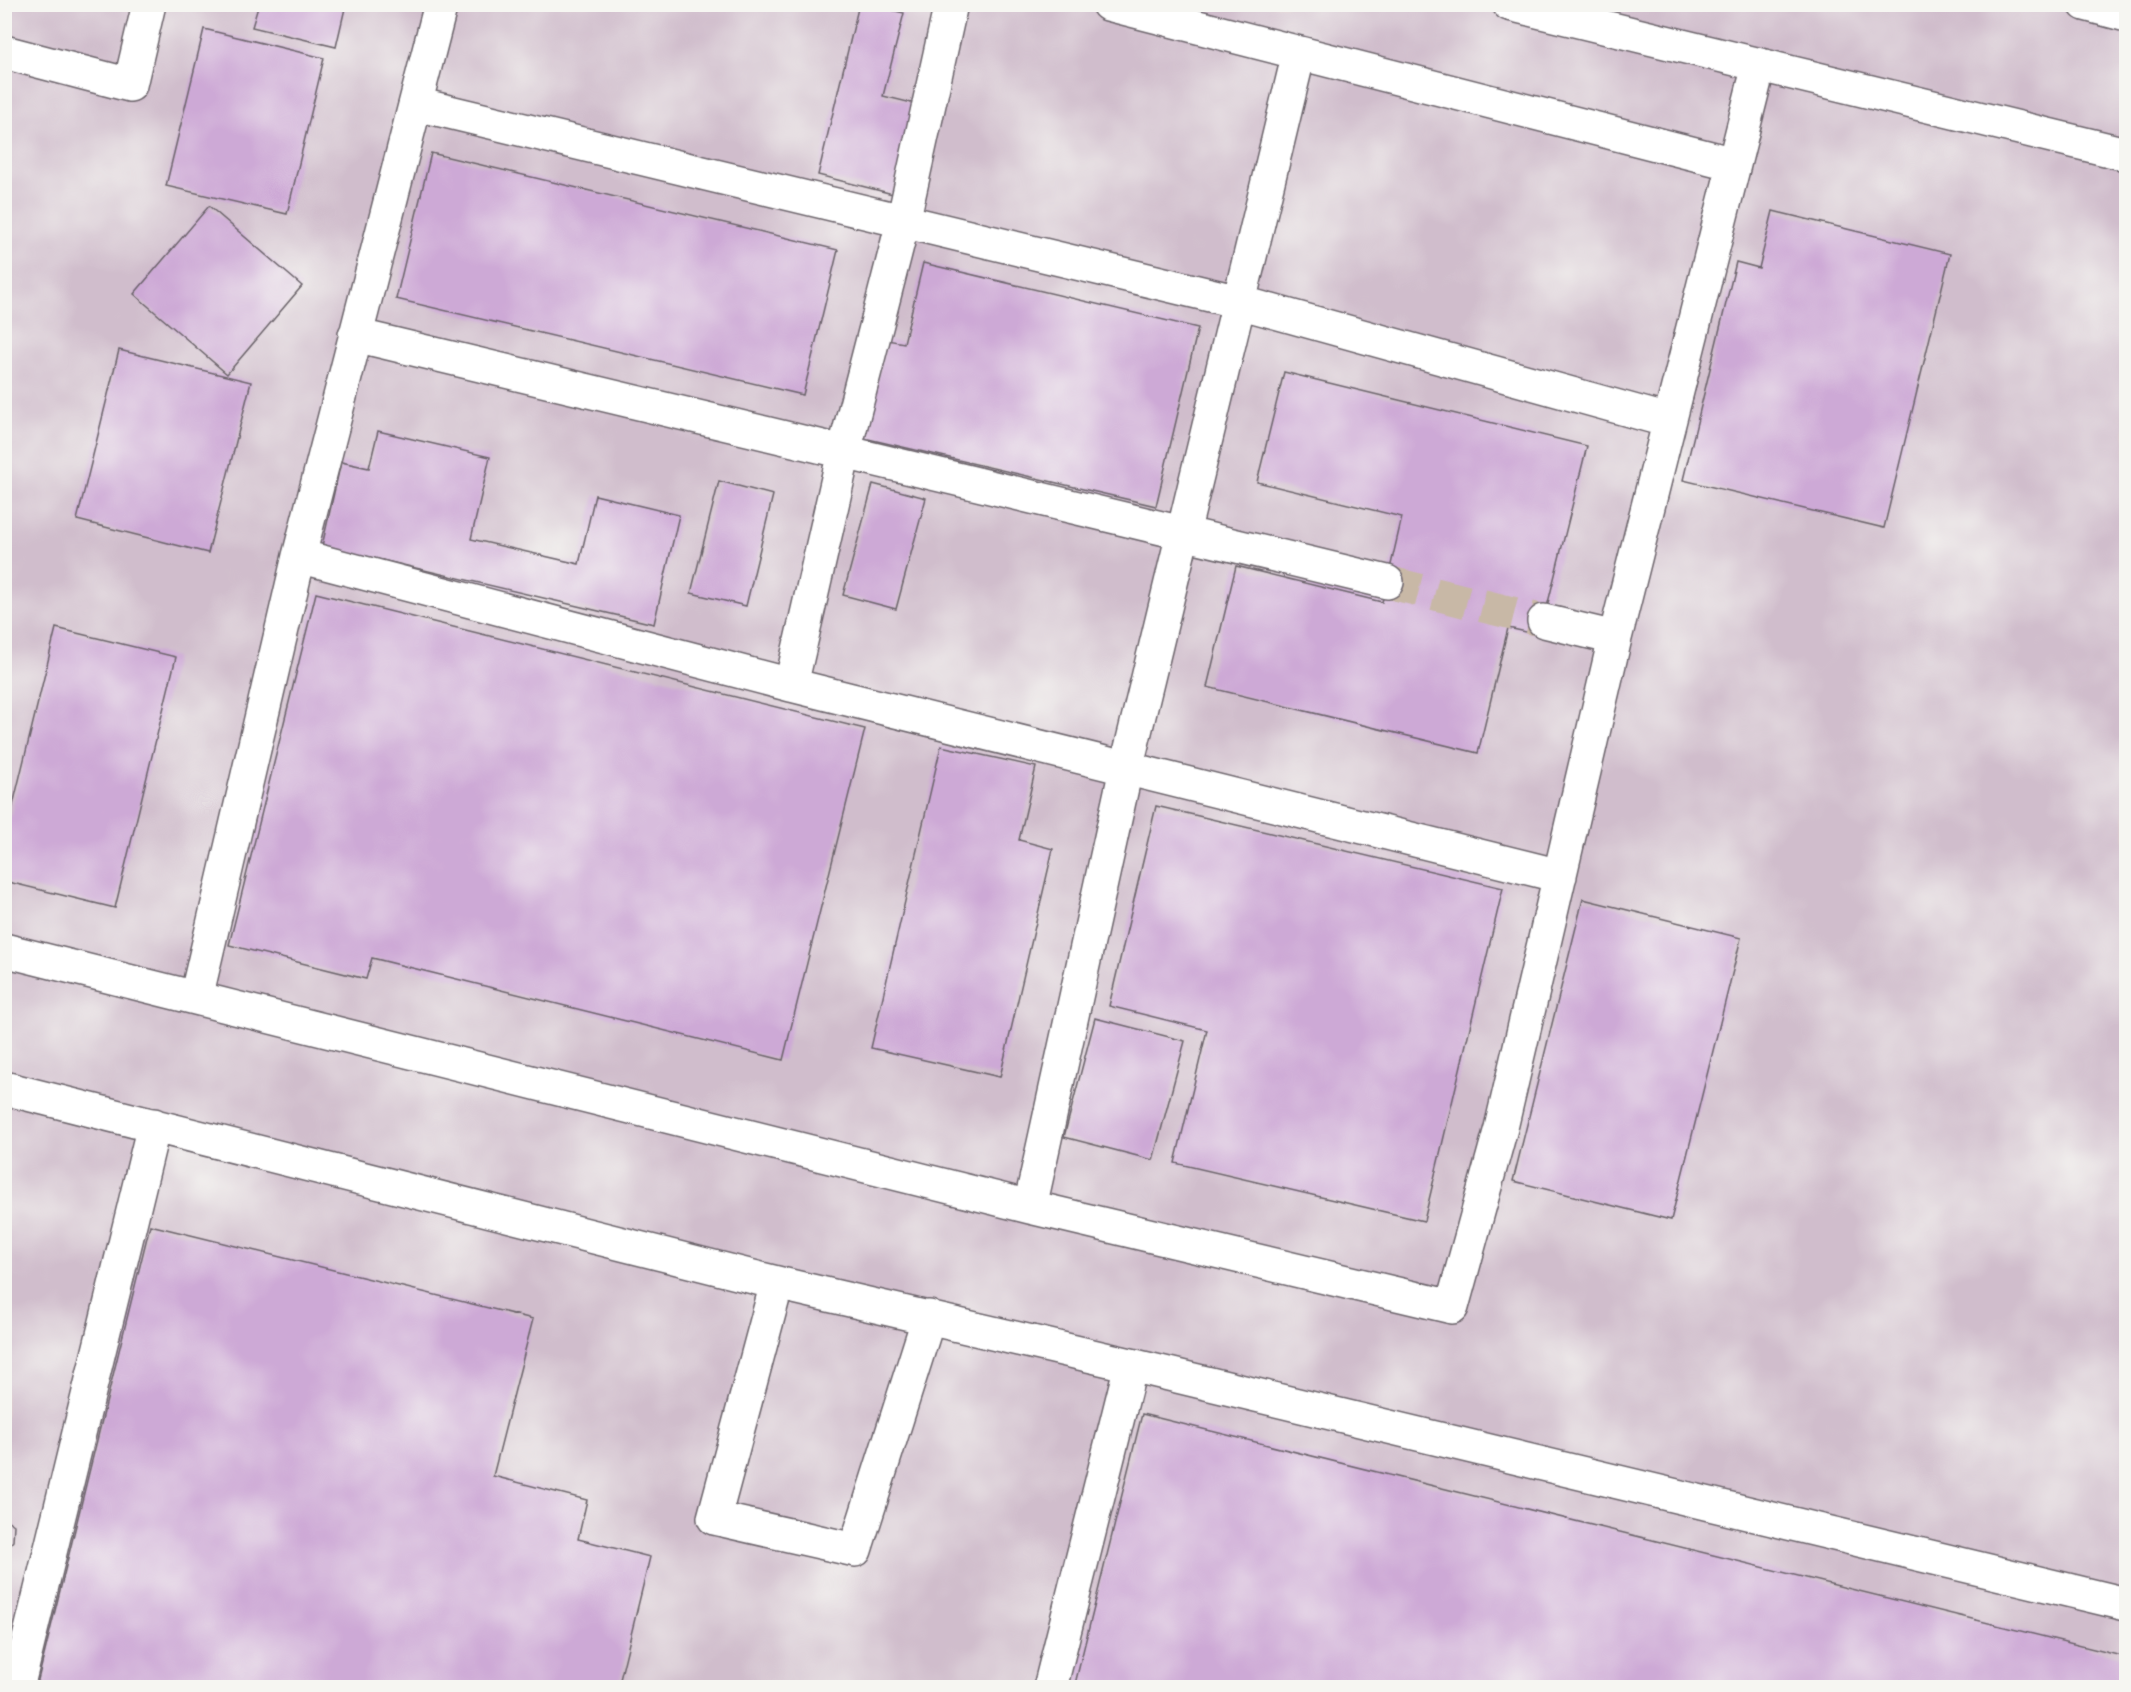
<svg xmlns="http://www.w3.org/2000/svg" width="2131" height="1692" font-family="'Architects Daughter',sans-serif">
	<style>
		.industrial { fill: #d0bdcc }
		.building { fill: #cda9d6 }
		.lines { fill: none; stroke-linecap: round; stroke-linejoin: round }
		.minor-tunnel { stroke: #c8b8a6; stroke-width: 33; stroke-dasharray: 33 16; stroke-linecap: butt }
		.minor-casing { stroke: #6b636a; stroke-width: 36 }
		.minor { stroke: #fff; stroke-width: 33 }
	</style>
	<rect width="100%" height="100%" fill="#f6f6f2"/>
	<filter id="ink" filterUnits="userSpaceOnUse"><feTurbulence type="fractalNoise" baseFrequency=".0167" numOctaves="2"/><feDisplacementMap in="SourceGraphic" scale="12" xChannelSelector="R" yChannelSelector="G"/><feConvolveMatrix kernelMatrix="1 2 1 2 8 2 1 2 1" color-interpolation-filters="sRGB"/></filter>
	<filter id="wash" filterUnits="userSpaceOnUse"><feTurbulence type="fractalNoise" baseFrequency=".008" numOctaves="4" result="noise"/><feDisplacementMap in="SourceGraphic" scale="24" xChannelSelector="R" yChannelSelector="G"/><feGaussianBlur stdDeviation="1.35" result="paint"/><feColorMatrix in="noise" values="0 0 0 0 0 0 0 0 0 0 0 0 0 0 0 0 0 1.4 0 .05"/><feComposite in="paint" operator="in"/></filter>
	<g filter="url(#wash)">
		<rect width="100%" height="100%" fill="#f2ddc1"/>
		<path class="industrial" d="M5 5H2126V1687H5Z"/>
		<g id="blocks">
			<path class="building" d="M252 4H346L336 47 252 27 258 7Z
				M859 4H867L904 13 883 96 916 104 893 194 818 175Z
				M204 29 324 58 287 214 166 186Z
				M431 153 838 250 803 395 396 299Z
				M209 206 302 286 227 374 134 294Z
				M1773 211 1950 254 1884 528 1683 480 1736 262 1759 268Z
				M923 263 1198 328 1156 506 864 438 887 340 904 343Z
				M119 350 251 382 208 553 77 520Z
				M1284 372 1587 446 1540 635 1508 628 1478 753 1207 687 1236 566 1382 602 1387 582 1402 517 1257 482Z
				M378 431 490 457 471 539 579 564 595 495 679 515 654 624 322 546 341 462 369 468Z
				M719 481 773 495 746 606 691 593Z
				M873 484 926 498 896 609 843 595Z
				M316 593 865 729 783 1060 372 958 366 979 229 945Z
				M56 628 176 657 115 908 4 881V842Z
				M941 746 1036 767 1019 840 1053 849 1000 1077 871 1048Z
				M1156 806 1503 888 1424 1221 1175 1163 1207 1030 1109 1006Z
				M1583 899 1741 938 1671 1220 1513 1181Z
				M1095 1018 1185 1041 1153 1160 1064 1137Z
				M150 1225 533 1319 493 1476 587 1500 578 1539 650 1557 618 1688H36Z
				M1142 1414 2126 1657V1688H1074Z
				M4 1518 14 1525 13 1541 4 1552Z"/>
		</g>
	</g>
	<g filter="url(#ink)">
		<use href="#blocks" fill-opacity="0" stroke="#6b636a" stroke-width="1.5"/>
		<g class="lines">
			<path class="minor-tunnel" d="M1387 582 1544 621"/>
			<g class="minor-casing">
				<path id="minor" d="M951 4 903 222 844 452 791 685 1560 876
					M1108 4 1734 164
					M1509 4 2126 154
					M2085 4 2123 14 2125 4
					M4 52 130 85 149 4
					M416 104 1239 302 1299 53
					M355 335 1387 582
					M299 556 791 685
					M1544 621 1615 638
					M4 950 1030 1207 1452 1307 1501 1128 1615 638 1759 65
					M196 998 299 556 441 4
					M4 1088 777 1283 1131 1365 2126 1604
					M1030 1207 1126 769 1239 302 1669 421
					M777 1283 714 1518 855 1550 929 1317
					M17 1688 154 1125
					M1050 1688 1131 1365"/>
			</g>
			<use href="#minor" class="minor"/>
		</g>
	</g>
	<rect width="2131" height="1692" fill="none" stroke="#f6f6f2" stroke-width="24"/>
</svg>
